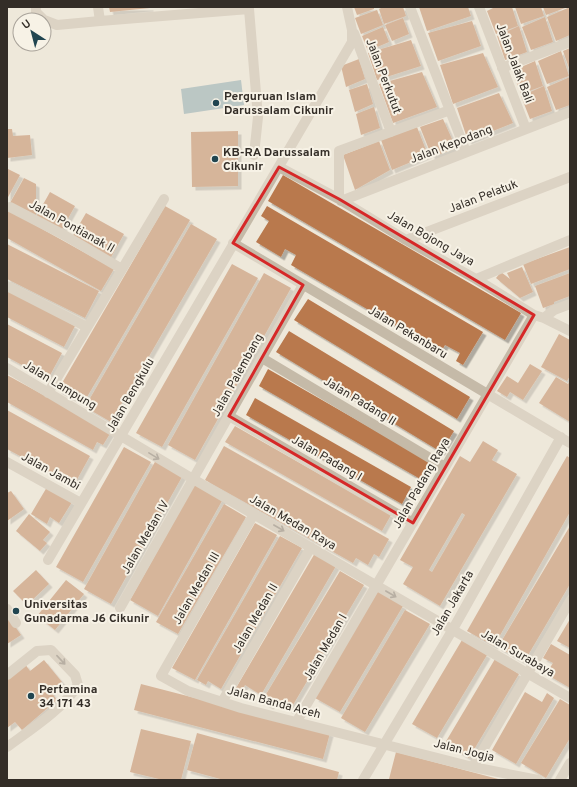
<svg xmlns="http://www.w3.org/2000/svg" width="577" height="787" font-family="Overpass,sans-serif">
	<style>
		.water { fill: #7d9fa8 }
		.building { fill: #b9794e; fill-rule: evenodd; filter: url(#shadow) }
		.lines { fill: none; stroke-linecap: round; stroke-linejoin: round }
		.minor { stroke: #c5baa8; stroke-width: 10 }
		.oneway { stroke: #756c61 }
		.marked { fill: none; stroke: #d62828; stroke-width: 3; stroke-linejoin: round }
		.poi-dot { fill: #214550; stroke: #f7f2e6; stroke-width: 1.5 }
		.labels { text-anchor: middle; stroke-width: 4; stroke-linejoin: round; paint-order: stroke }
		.street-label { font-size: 12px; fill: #332d27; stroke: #f7f2e6 }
		.poi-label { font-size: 12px; font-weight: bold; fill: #332d27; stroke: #f7f2e6; text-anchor: start }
	</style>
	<defs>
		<filter id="shadow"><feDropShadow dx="3.5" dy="3.5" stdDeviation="0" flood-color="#0004"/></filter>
	</defs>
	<rect width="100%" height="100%" fill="#eee8da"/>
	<path class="water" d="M241 80 244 105 184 114 181 89Z"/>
	<path class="building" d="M109 7H150V8L110 12Z
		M354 7H374V9L357 15Z
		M383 7H403L406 16 384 24 379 9Z
		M419 7H468L471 16 427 31Z
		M495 7H512L518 26 496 34 487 11Z
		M515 7H541L544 16 521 24Z
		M543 7H568L546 15Z
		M570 7V35L556 41 547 17Z
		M377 10 383 25 361 34 355 18Z
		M545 17 553 42 531 50 522 27Z
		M403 18 409 34 392 41 385 25Z
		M472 21 481 46 438 61 428 33Z
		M519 26 527 52 505 60 497 36Z
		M383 27 389 42 368 51 362 36Z
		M411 40 421 66 377 80 368 53Z
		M570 48V71L563 51Z
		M561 51 569 76 547 84 538 61Z
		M483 53 498 87 453 104 440 65Z
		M359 59 365 79 346 87 341 66Z
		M535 61 543 86 521 94 512 71Z
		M422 72 437 107 393 123 379 84Z
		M570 77V105L556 110 547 87Z
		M367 84 373 104 355 112 349 90Z
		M544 86 552 111 530 119 521 96Z
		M499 93 513 123 468 141 457 108Z
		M374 107 380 128 361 135 356 114Z
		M443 119 456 148 432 157 420 127Z
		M417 127 428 155 392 170 381 140Z
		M7 129H12L13 136 30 135 32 155 7 158Z
		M238 131V186L192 187 191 132Z
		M379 141 390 170 355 190 343 155Z
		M8 169 20 175 7 199V171Z
		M283 175 521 313 505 340 268 201Z
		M24 178 36 184V217L10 203Z
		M50 192 75 206 61 231 36 217Z
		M165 206 190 220 83 404 58 390Z
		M267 206 483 332 463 365 456 361 460 353 445 345 441 352 291 265 296 255 285 249 281 257 256 242 269 221 261 216Z
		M8 210 114 269 101 291 7 238V212Z
		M86 213 124 234 110 259 72 237Z
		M191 224 217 239 111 422 85 407Z
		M7 244 99 291 85 318 7 279Z
		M570 247V269L531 284 523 264Z
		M232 264 258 278 162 447 136 433Z
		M522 267 533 292 520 298 496 278 501 272 510 279 507 273Z
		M264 273 291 288 195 460 168 445Z
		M570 273V296L554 302V304L543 308 535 286Z
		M7 290 75 326 64 347 7 317Z
		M308 299 470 397 457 419 294 320Z
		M7 324 62 353 48 379 7 357Z
		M289 331 454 431 441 452 276 352Z
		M559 334 570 340V376L567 381 541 367Z
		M530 364 542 371 523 400 510 392 507 397 497 391 507 376 518 383Z
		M268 369 432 463 422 480 259 386Z
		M7 375 111 432 103 445 97 442 93 450 7 402Z
		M556 377 568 384 570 381V422L539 403Z
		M255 398 411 487 402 504 246 415Z
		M7 410 90 456 74 485 7 449Z
		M235 426 391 515 382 531 225 442Z
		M483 441 498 450 492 460 517 474 440 606 403 584 413 567 400 560 460 456 470 462ZM462 513 465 515 432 572 429 570Z
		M224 446 389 539 379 557 374 554 368 565 356 558 353 563 205 480Z
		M124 447 151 462 83 582 56 567Z
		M567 456 570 458V512L494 646 467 631Z
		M156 460 183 475 111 604 84 589Z
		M195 484 223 499 158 616 130 600Z
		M47 487 72 502 59 523 50 517 47 524 31 514Z
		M11 491 24 509 7 521V493Z
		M224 504 246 517 178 634 156 622Z
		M29 514 50 532 43 540 47 543 40 551 16 531Z
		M255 523 277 535 195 680 172 668Z
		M570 526V584L524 662 498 647Z
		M280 536 302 548 221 689 208 681 206 685 197 680Z
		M315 553 336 566 261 695 245 685 239 696 233 693Z
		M36 570 49 584 27 605 13 591Z
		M340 571 364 585 290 710 274 700 270 706 262 701Z
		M66 580 84 594 55 630 37 616Z
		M378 591 403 606 340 712 315 698Z
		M405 610 430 624 365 732 341 718Z
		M7 615 21 635 7 644Z
		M570 619V648L557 641Z
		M462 640 487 655 437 738 412 724Z
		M551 644 570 655V688L546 674 553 663 543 658Z
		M495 659 519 674 469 758 445 743Z
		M44 660 62 682 51 692 57 700 22 730 15 722 7 728V679L25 664 30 671Z
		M141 684 330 733 323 759 134 710Z
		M525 692 542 702 547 693 554 698 516 764 492 750Z
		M560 699 570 705V738L546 778 521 763Z
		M141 729 191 741 181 780H163L130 772Z
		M197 733 339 772 337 780H224L187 770Z
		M396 752 502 780 389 779Z"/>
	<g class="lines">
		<path class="minor" d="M36 7V12L44 20
			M98 7 100 21 249 9 258 117 254 155
			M410 7 466 152
			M479 7 526 129
			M44 20 57 25 100 21
			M354 33 391 132
			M502 68 570 42
			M279 167 339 199 406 240 476 279 534 315 544 318 570 331
			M339 199V151L450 110
			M341 201 570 112
			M10 207 64 235 122 269
			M406 240 570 177
			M233 243 570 443
			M476 279 570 240
			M7 286 87 327
			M544 318 554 310 570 304
			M262 358 445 467
			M7 368 193 479 570 698
			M48 393 164 199
			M229 416 413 523
			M7 462 81 503
			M254 514 161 676 188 691 241 708 473 767 538 780
			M48 560 352 42V30L347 7
			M120 608 303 285
			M7 609 16 623
			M7 675 37 651 51 650 75 675 78 685C63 709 30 730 7 747
			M222 702 311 547
			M297 721 534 315
			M473 767 570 601
			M363 780 453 629 561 437
			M560 780 570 763"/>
	</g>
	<defs><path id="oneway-shaft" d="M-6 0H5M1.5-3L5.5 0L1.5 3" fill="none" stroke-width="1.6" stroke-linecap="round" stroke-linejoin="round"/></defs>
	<g class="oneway">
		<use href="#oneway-shaft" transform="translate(154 456) rotate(31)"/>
		<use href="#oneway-shaft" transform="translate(279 528) rotate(30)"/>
		<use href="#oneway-shaft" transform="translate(391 594) rotate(30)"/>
		<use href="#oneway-shaft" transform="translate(61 660) rotate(47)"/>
	</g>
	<path d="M0 0H577V787H0ZM279 167 339 199 534 315 413 523 229 416 303 285 233 243Z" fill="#eee8da" fill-opacity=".55" fill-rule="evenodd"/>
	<path class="marked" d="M279 167 339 199 534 315 413 523 229 416 303 285 233 243Z"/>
	<g class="poi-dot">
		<circle cx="216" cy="103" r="4"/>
		<circle cx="215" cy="159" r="4"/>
		<circle cx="16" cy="611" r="4"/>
		<circle cx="31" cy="696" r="4"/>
	</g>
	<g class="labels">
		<g class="street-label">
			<text transform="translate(515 63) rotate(69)" y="4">Jalan Jalak Bali</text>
			<text transform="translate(384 76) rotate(69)" y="4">Jalan Perkutut</text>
			<text transform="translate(451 144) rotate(-21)" y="4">Jalan Kepodang</text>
			<text transform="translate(483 196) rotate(-21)" y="4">Jalan Pelatuk</text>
			<text transform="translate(72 226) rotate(29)" y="4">Jalan Pontianak II</text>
			<text transform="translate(431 238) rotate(30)" y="4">Jalan Bojong Jaya</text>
			<text transform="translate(408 332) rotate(31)" y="4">Jalan Pekanbaru</text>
			<text transform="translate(237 375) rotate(-61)" y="4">Jalan Palembang</text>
			<text transform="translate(60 385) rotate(31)" y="4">Jalan Lampung</text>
			<text transform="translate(130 395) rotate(-60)" y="4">Jalan Bengkulu</text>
			<text transform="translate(360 401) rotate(31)" y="4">Jalan Padang II</text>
			<text transform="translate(327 458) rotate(30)" y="4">Jalan Padang I</text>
			<text transform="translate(51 471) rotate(29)" y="4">Jalan Jambi</text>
			<text transform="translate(421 483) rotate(-60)" y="4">Jalan Padang Raya</text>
			<text transform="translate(293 522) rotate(30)" y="4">Jalan Medan Raya</text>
			<text transform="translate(145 537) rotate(-60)" y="4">Jalan Medan IV</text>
			<text transform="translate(196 588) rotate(-60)" y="4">Jalan Medan III</text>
			<text transform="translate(452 603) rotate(-60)" y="4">Jalan Jakarta</text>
			<text transform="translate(255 618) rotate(-60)" y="4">Jalan Medan II</text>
			<text transform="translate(325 647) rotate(-60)" y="4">Jalan Medan I</text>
			<text transform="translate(518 653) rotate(30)" y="4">Jalan Surabaya</text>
			<text transform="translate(274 702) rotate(15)" y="4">Jalan Banda Aceh</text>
			<text transform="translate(464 750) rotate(14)" y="4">Jalan Jogja</text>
		</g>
		<g class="poi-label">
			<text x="224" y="100">Perguruan Islam<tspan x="224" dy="14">Darussalam Cikunir</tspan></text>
			<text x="223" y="156">KB-RA Darussalam<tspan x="223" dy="14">Cikunir</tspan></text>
			<text x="24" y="608">Universitas<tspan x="24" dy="14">Gunadarma J6 Cikunir</tspan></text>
			<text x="39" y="693">Pertamina<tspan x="39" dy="14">34 171 43</tspan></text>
		</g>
	</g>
	<rect width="577" height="787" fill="none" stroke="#332d27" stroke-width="16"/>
	<g transform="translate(32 32) rotate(324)"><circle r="19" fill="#f7f2e6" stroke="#a9a39a"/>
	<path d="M0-3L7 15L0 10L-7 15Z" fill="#214550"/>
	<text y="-6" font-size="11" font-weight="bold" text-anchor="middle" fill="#332d27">U</text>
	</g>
</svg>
